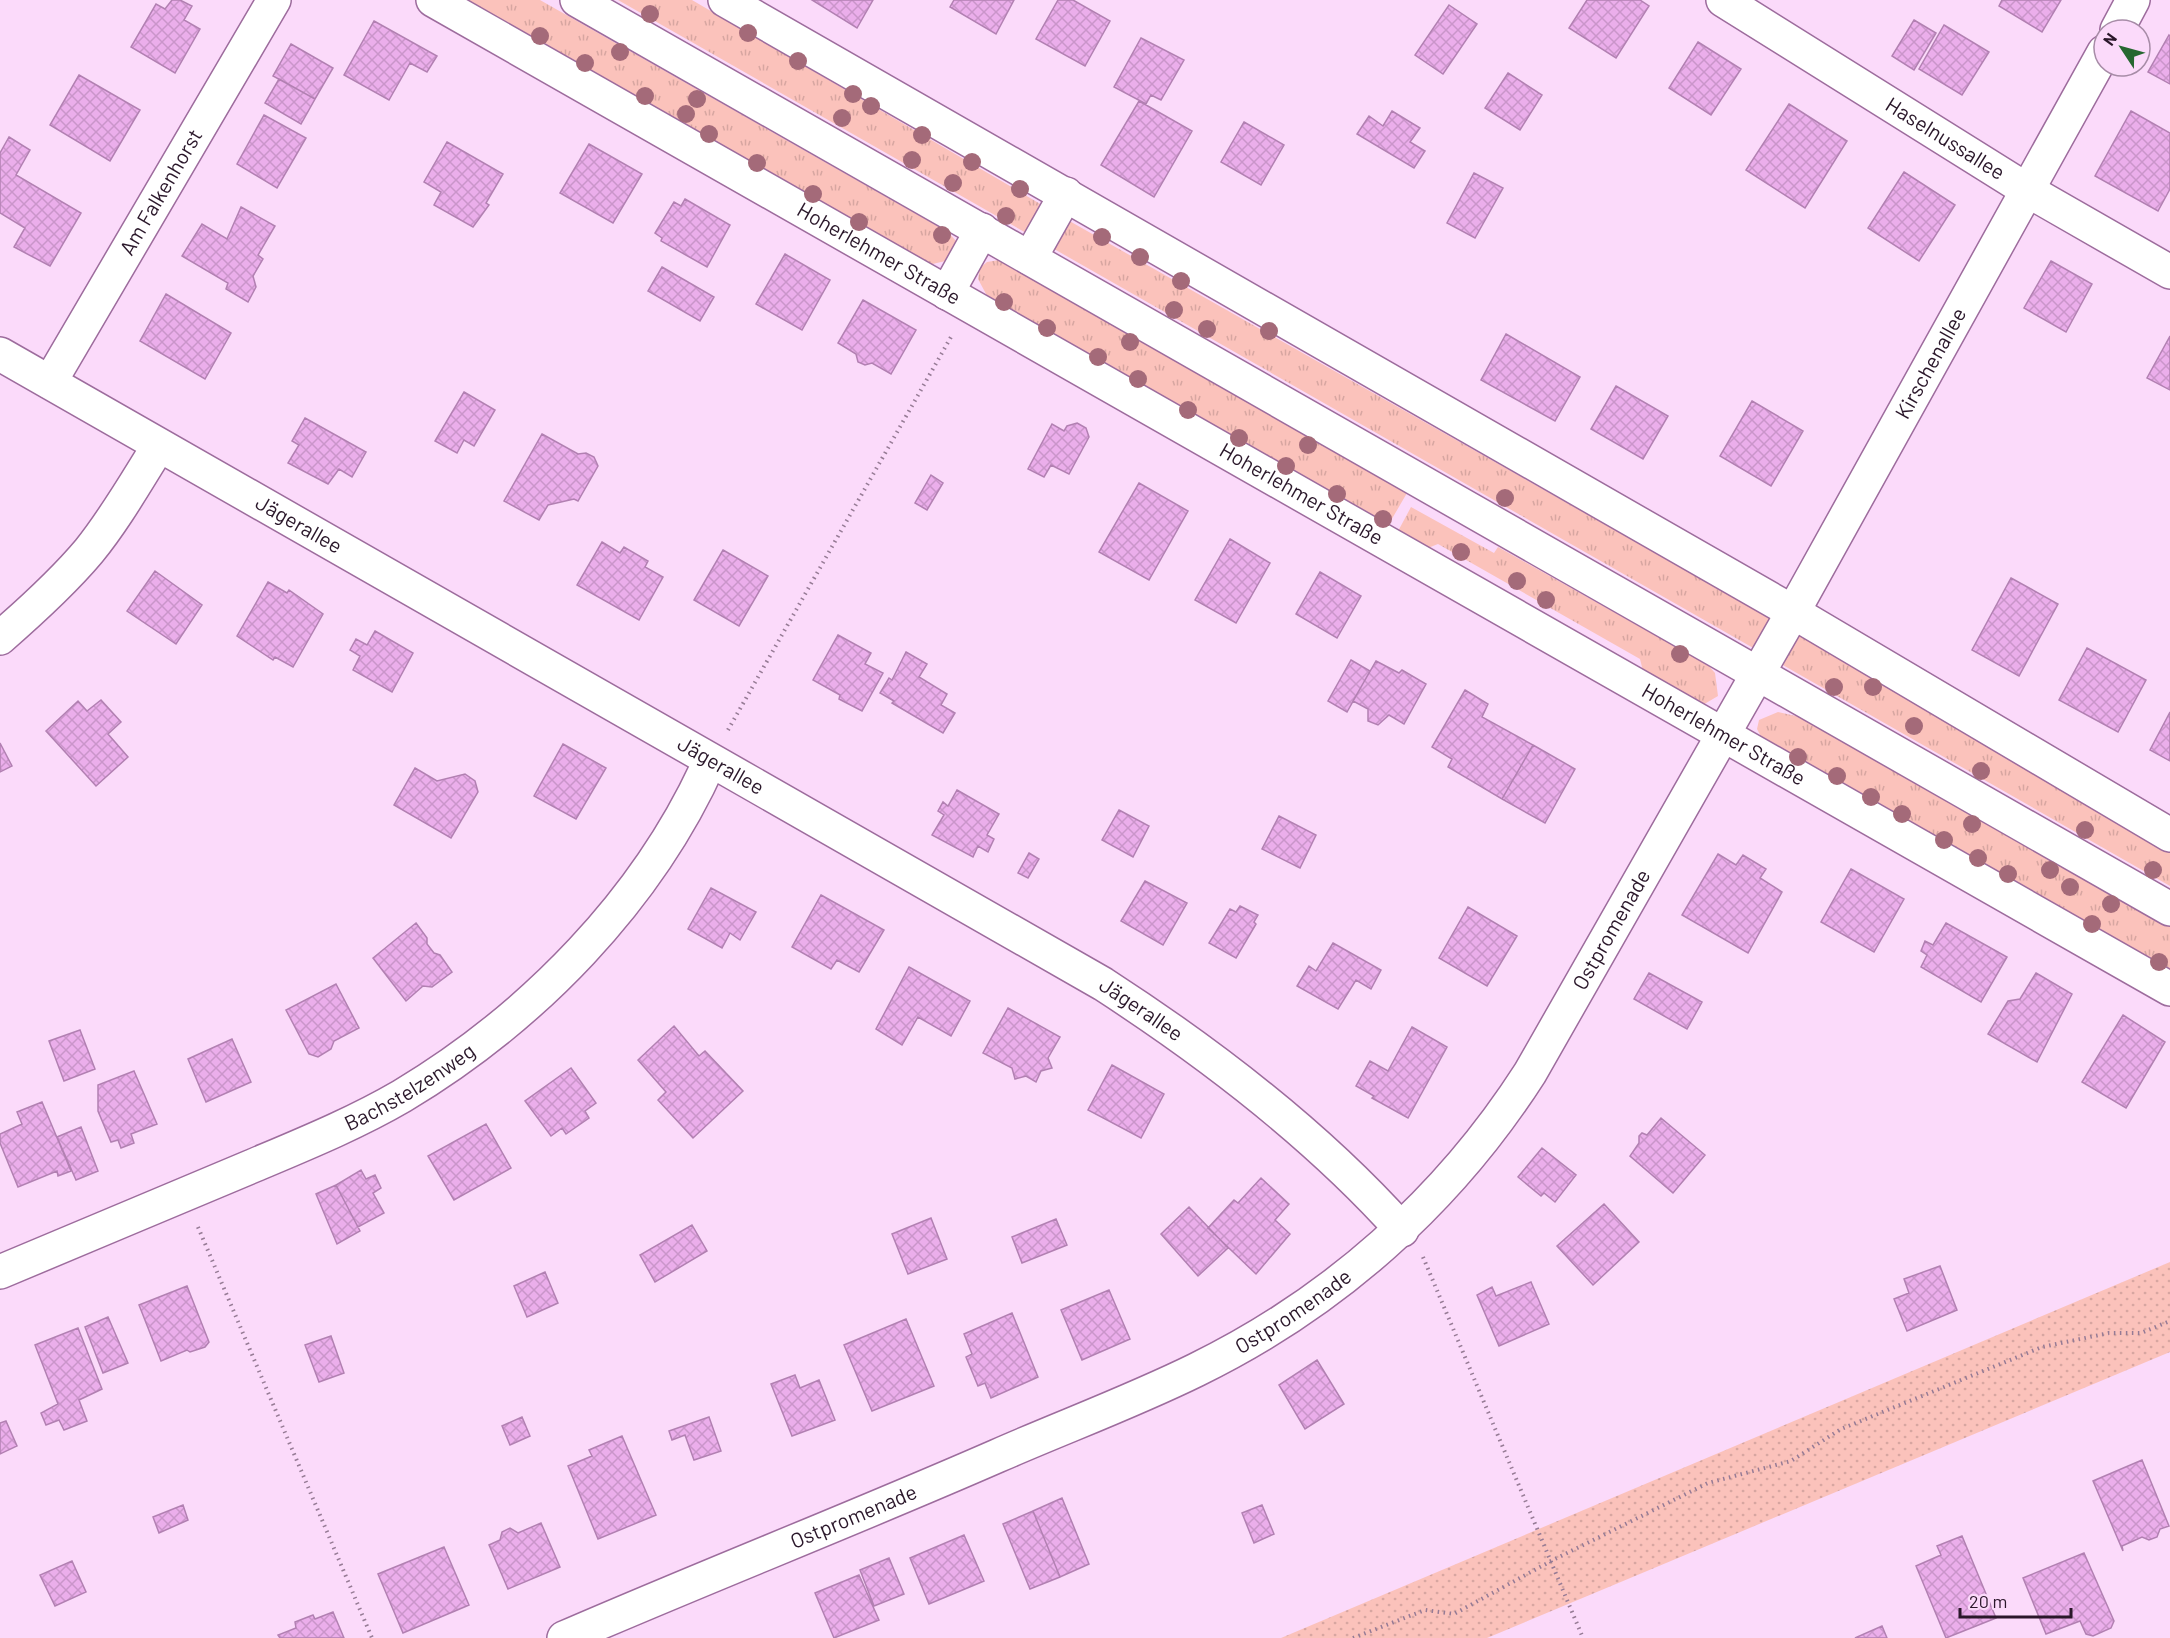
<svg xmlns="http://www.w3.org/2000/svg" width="2170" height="1638" font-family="Barlow,sans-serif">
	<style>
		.grass { fill: url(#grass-tufts) }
		.park { fill: url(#park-dots) }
		.building { fill: url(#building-cross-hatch); stroke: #b280b2; stroke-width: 1.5 }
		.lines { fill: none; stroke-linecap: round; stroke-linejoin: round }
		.minor-casing { stroke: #9d6c9d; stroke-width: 36 }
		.path { stroke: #967b95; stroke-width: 4; stroke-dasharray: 1.5 4.5; stroke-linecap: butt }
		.minor { stroke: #fff; stroke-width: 33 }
		.tree { fill: #a46a79 }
		.labels { text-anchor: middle; stroke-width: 4.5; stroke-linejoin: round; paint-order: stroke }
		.street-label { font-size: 21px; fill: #2a172a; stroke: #fbdafa }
	</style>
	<defs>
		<pattern id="grass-tufts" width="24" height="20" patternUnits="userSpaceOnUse" patternTransform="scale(1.5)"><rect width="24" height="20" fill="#fbc2bb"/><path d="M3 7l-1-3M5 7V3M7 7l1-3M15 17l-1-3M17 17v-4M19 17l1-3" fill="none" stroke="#d7a6a1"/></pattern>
		<pattern id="park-dots" width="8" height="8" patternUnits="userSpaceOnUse" patternTransform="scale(1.5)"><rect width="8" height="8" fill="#fbc2bb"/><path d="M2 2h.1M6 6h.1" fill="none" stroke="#d7a6a1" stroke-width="1.8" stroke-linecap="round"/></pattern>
		<pattern id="building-cross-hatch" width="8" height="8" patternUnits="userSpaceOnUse" patternTransform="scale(1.5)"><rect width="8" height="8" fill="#ebaeeb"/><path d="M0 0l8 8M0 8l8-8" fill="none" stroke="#ca95ca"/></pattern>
	</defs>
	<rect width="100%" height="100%" fill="#fbdafa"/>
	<path class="grass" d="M455 0H540L948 232 956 241V252L950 260 928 265Z
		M618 0H692L1073 223 1878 679 2170 851V886Z
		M999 260 1407 493 1386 529 992 305 978 279 980 268 987 262Z
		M1411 507 1494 553 1498 547 1708 665 1715 673 1718 696 1701 706 1644 675 1640 659 1438 544 1423 550 1396 535Z
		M1778 712 1800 717 2170 927V976L1766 746 1757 729 1759 720Z"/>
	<path class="park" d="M2170 1262V1352L1487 1638H1281Z"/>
	<path class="building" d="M172 0H180L192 6 184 20 200 29 175 73 131 47 156 4 165 9Z
		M812 0H873L857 28Z
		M954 0H1014L996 34 950 7Z
		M1058 0H1073L1110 21 1085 66 1036 39Z
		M1587 0H1640L1649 6 1616 58 1569 28Z
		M2002 0H2061L2042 32 1999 6Z
		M1449 5 1477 24 1443 74 1415 55Z
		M1914 20 1936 33 1914 70 1892 56Z
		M374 21 437 56 427 72 410 63 389 100 344 75Z
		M1944 25 1989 52 1962 95 1919 69Z
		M2169 35 2170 36V84L2148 72Z
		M1141 38 1184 60 1161 100 1151 95 1146 104 1114 87Z
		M1698 42 1741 69 1711 115 1669 88Z
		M291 44 333 68 315 99 273 76Z
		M1508 73 1542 95 1520 130 1485 108Z
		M79 75 140 110 110 161 50 125Z
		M279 79 315 99 301 124 265 103Z
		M1139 101 1192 131 1154 197 1101 165Z
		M1789 104 1847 141 1805 208 1746 170Z
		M1392 111 1420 128 1410 142 1425 151 1414 168 1357 134 1369 116 1383 126Z
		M2131 111 2170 133V189L2158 211 2095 176Z
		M264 115 306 138 277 188 237 164Z
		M1244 122 1284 145 1261 185 1221 162Z
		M9 137 30 150 16 175 81 213 50 266 14 247 25 228 0 213V153Z
		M447 142 503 174 486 203 489 205 473 227 434 205 441 192 424 182Z
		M589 144 642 174 613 223 560 193Z
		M1904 172 1955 205 1919 261 1868 228Z
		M1474 173 1503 188 1475 238 1447 223Z
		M685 199 730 225 707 267 661 241 662 238 655 233 674 202 681 206Z
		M241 207 275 226 258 255 263 259 253 276 256 287 248 302 226 289 228 283 182 256 202 224 227 239Z
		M785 254 830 280 802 330 756 304Z
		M2051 261 2092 284 2066 332 2024 308Z
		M662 267 714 297 700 321 648 291Z
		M166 294 231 333 205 379 140 341Z
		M863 300 916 330 891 374 872 363 865 365 858 362 856 354 838 343Z
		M1506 334 1580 377 1555 421 1481 380Z
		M2170 336V390L2147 378Z
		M1616 386 1668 416 1643 459 1591 429Z
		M464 392 495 410 474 446 464 440 457 453 435 441Z
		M1752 401 1803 431 1771 486 1720 456Z
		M305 418 366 452 352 477 339 469 328 484 288 463 299 445 292 441Z
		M1077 423 1086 428 1089 437 1069 474 1051 465 1044 477 1028 469 1052 424 1064 431 1067 426Z
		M542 434 578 454 586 453 594 457 598 466 578 501 574 499 548 505 539 520 504 501Z
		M931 475 943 483 927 510 915 503Z
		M1139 483 1188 511 1149 580 1099 552Z
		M1230 539 1270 563 1236 623 1195 600Z
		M602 542 620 553 624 547 648 561 645 567 663 577 639 620 577 585Z
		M723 550 768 576 739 626 694 600Z
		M155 571 202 605 176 644 127 611Z
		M1320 572 1361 596 1337 638 1296 614Z
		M2011 578 2058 604 2019 676 1972 650Z
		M268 582 287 593 289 590 323 614 293 667 275 657 273 660 237 636Z
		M375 631 413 653 392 692 353 670 360 656 350 650 356 639 367 645Z
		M838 635 871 653 865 664 883 673 862 711 839 699 840 695 813 680Z
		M2087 648 2146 680 2118 732 2059 700Z
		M906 652 927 664 919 677 947 694 941 705 955 713 943 733 892 703 894 701 880 693 889 678 892 680Z
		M1351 660 1370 671 1347 712 1328 701Z
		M1376 661 1399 673 1402 670 1426 684 1404 724 1389 715 1378 725 1368 721V709L1353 701Z
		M1465 690 1488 704 1482 717 1533 745 1502 799 1448 767 1452 759 1432 747Z
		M101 700 121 722 108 734 128 757 96 786 46 731 78 701 87 711Z
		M2170 712V761L2150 750Z
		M0 743 12 766 0 772Z
		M563 744 606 768 576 819 534 796Z
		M1533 745 1575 769 1545 823 1502 799Z
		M415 768 437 781 465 774 475 781 478 792 451 838 394 805Z
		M957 790 999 814 987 835 994 839 988 852 978 846 973 857 932 835 944 815 938 811 943 802 948 806Z
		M1119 810 1149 826 1133 857 1102 840Z
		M1279 816 1316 835 1300 868 1262 849Z
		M1029 853 1039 859 1028 878 1018 873Z
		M1718 854 1736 865 1743 855 1766 869 1760 878 1782 892 1748 953 1682 915Z
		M1851 869 1904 899 1874 952 1821 922Z
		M1145 881 1187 903 1163 945 1121 921Z
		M711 888 756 912 740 940 730 933 722 948 688 929Z
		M821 895 884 930 859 972 837 960 831 969 792 947Z
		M1240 906 1258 915 1254 922 1256 924 1236 958 1209 943 1230 909 1236 912Z
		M1468 907 1517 936 1487 986 1439 958Z
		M416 923 427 938V944L434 953 440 955 452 972 432 987 423 986 406 1001 373 958Z
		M1946 923 2007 957 1981 1002 1921 967 1927 955 1921 951 1925 941 1933 945Z
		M1333 943 1381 970 1371 989 1356 980 1338 1009 1297 986 1309 966 1316 971Z
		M909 967 970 1001 951 1036 918 1017 902 1045 876 1029Z
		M1649 973 1702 1002 1687 1029 1634 999Z
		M2036 973 2072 994 2037 1062 1988 1034 2008 1001 2020 999Z
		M336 984 359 1028 334 1041 331 1049 318 1057 309 1054 286 1010Z
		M1008 1008 1060 1037 1048 1058 1052 1068 1041 1071 1036 1082 1026 1076 1015 1079 1012 1068 983 1053Z
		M2123 1015 2165 1042 2126 1108 2082 1082Z
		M674 1026 699 1056 705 1051 743 1091 693 1138 658 1100 666 1092 638 1060Z
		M1412 1027 1447 1047 1408 1118 1372 1098 1374 1096 1356 1086 1370 1061 1388 1071Z
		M80 1030 95 1069 64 1081 49 1041Z
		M232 1039 251 1082 206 1102 188 1059Z
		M1112 1065 1164 1094 1141 1138 1088 1110Z
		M571 1068 596 1103 585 1111 589 1118 566 1134 562 1128 551 1136 525 1101Z
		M134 1071 157 1124 131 1134 134 1143 121 1148 118 1140 111 1142 98 1111V1085Z
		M42 1102 71 1171 58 1176 57 1171 18 1187 0 1143V1134L22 1124 17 1112Z
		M1661 1118 1705 1155 1673 1193 1630 1156 1639 1143V1136L1642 1133 1647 1135Z
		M486 1124 511 1168 454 1200 428 1156Z
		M81 1127 98 1171 76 1180 57 1137Z
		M1542 1148 1576 1175 1555 1202 1544 1193 1541 1196 1518 1177Z
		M361 1170 366 1179 375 1175 381 1188 373 1193 384 1213 358 1227 336 1185Z
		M1261 1178 1289 1204 1275 1220 1290 1234 1256 1274 1208 1228 1234 1200 1238 1203Z
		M336 1185 360 1231 337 1244 316 1194Z
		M1604 1204 1639 1242 1593 1285 1557 1246Z
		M1189 1207 1228 1248 1198 1276 1161 1234Z
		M931 1218 947 1259 908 1274 892 1234Z
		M1056 1219 1067 1245 1022 1263 1012 1237Z
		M692 1225 707 1251 655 1282 640 1255Z
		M1940 1266 1957 1310 1907 1331 1894 1299 1909 1293 1904 1279Z
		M545 1272 558 1303 527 1317 514 1286Z
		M1531 1282 1549 1324 1499 1346 1477 1295 1492 1287 1496 1296Z
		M187 1286 209 1342 205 1347 190 1352 187 1350 161 1361 139 1305Z
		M1109 1290 1130 1339 1082 1360 1061 1310Z
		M1012 1313 1038 1377 991 1398 985 1383 978 1386 966 1357 972 1354 964 1334Z
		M108 1317 128 1363 103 1373 85 1327Z
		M906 1319 934 1386 872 1411 844 1345Z
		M78 1328 102 1389 79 1400 87 1421 64 1430 59 1420 46 1425 41 1413 58 1404 35 1345Z
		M331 1336 344 1373 319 1382 305 1345Z
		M1317 1360 1344 1404 1305 1429 1279 1385Z
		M795 1375 800 1388 819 1380 835 1420 792 1436 771 1384Z
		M522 1417 530 1436 510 1445 502 1426Z
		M709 1417 721 1451 694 1460 685 1435 672 1440 669 1431Z
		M6 1421 17 1446 0 1454V1423Z
		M622 1436 656 1515 598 1539 568 1466 592 1456 589 1450Z
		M2142 1460 2169 1526 2160 1529 2157 1537 2149 1540 2142 1537 2122 1546 2123 1551 2093 1481Z
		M1062 1498 1089 1564 1060 1577 1033 1511Z
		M183 1505 188 1520 159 1533 153 1517Z
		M1262 1505 1274 1534 1254 1543 1242 1513Z
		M1033 1511 1060 1577 1030 1589 1003 1524Z
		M541 1523 560 1567 508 1589 489 1545 500 1540 502 1532 510 1528 518 1533Z
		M964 1535 984 1581 929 1604 910 1558Z
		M1962 1536 1996 1618 1946 1638 1916 1566 1941 1555 1937 1546Z
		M444 1547 469 1605 403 1633 378 1574Z
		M2084 1553 2114 1621 2111 1628 2093 1636 2086 1634 2080 1621 2046 1634 2023 1578Z
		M889 1558 904 1594 874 1606 860 1570Z
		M72 1561 86 1592 55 1606 40 1575Z
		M859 1575 879 1620 834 1638 815 1593Z
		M333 1612 344 1638H280L278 1635 296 1628 295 1622 313 1615 315 1619Z
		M1882 1626 1887 1638H1855Z"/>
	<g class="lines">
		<g class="minor-casing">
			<g id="minor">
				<path id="s1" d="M433 0 2170 989"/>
				<path d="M577 0 2170 909"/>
				<path d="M725 0 1793 612 2170 835"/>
				<path id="s2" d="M1723 0 2027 190 2170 272"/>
				<path d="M2117 30 2133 0"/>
				<path d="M1030 258 1066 194"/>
				<path d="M947 293 982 230"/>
				<path id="s3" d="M0 354 1103 984C1211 1054 1316 1134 1402 1230"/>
				<path id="s4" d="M50 382 274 0"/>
				<path d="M0 638C31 611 63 582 89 551 115 519 136 482 158 447"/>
				<path id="s5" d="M0 1272C83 1237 167 1202 250 1167 302 1145 354 1124 402 1096 532 1018 648 900 710 761"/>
				<path id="s6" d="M564 1638C707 1576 853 1519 997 1456 1063 1427 1131 1402 1196 1370 1333 1303 1448 1201 1530 1073L1793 612 2104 52"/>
			</g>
		</g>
		<path class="path" d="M728 730 951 337
			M198 1227 372 1638
			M1423 1257 1583 1638
			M1353 1638 1425 1610 1454 1614 1551 1561 1708 1483 1791 1461 1841 1429 2042 1347 2109 1333H2141L2170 1321"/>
		<use href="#minor" class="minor"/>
	</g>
	<g class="tree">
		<circle cx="650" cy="14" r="9"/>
		<circle cx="748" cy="33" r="9"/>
		<circle cx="540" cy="36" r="9"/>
		<circle cx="620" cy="52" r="9"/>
		<circle cx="798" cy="61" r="9"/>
		<circle cx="585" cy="63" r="9"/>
		<circle cx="853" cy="94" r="9"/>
		<circle cx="645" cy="96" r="9"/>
		<circle cx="697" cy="99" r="9"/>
		<circle cx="871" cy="106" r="9"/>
		<circle cx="686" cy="114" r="9"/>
		<circle cx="842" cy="118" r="9"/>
		<circle cx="709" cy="134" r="9"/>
		<circle cx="922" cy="135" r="9"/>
		<circle cx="912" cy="160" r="9"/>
		<circle cx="972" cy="162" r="9"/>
		<circle cx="757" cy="163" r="9"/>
		<circle cx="953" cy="183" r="9"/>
		<circle cx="1020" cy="189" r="9"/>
		<circle cx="813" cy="194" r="9"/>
		<circle cx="1006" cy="216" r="9"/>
		<circle cx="859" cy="222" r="9"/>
		<circle cx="942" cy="235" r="9"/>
		<circle cx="1102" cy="237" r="9"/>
		<circle cx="1140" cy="257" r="9"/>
		<circle cx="1181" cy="281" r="9"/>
		<circle cx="1004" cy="302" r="9"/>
		<circle cx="1174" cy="310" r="9"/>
		<circle cx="1047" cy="328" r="9"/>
		<circle cx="1207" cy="329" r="9"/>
		<circle cx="1269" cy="331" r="9"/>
		<circle cx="1130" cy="342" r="9"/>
		<circle cx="1098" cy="357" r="9"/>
		<circle cx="1138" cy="379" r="9"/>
		<circle cx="1188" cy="410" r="9"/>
		<circle cx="1239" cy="438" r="9"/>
		<circle cx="1308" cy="445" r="9"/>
		<circle cx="1286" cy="466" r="9"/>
		<circle cx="1337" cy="494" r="9"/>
		<circle cx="1505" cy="498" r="9"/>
		<circle cx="1383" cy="519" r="9"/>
		<circle cx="1461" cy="552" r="9"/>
		<circle cx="1517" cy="581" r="9"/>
		<circle cx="1546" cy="600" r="9"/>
		<circle cx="1680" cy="654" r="9"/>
		<circle cx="1834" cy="687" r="9"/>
		<circle cx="1873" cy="687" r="9"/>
		<circle cx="1914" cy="726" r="9"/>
		<circle cx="1798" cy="757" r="9"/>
		<circle cx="1981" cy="771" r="9"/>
		<circle cx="1837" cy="776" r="9"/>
		<circle cx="1871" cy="797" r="9"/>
		<circle cx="1902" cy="814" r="9"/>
		<circle cx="1972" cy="824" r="9"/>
		<circle cx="2085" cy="830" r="9"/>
		<circle cx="1944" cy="840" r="9"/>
		<circle cx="1978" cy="858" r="9"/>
		<circle cx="2050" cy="870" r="9"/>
		<circle cx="2153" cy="870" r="9"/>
		<circle cx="2008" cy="874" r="9"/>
		<circle cx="2070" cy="887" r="9"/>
		<circle cx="2111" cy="904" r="9"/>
		<circle cx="2092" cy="924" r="9"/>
		<circle cx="2159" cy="962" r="9"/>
	</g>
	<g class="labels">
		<g class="street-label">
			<text dy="7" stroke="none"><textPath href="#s2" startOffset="262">Haselnussallee</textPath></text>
			<text dy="7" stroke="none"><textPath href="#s4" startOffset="220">Am Falkenhorst</textPath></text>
			<text dy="7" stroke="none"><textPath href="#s1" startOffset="513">Hoherlehmer Straße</textPath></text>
			<text dy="7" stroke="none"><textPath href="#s6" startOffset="1954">Kirschenallee</textPath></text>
			<text dy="7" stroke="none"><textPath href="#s1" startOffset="999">Hoherlehmer Straße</textPath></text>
			<text dy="7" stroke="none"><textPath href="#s3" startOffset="344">Jägerallee</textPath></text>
			<text dy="7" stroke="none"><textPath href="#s1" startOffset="1485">Hoherlehmer Straße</textPath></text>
			<text dy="7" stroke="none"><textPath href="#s3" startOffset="830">Jägerallee</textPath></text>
			<text dy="7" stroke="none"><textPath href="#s6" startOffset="1304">Ostpromenade</textPath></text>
			<text dy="7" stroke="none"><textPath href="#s3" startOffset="1316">Jägerallee</textPath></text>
			<text dy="7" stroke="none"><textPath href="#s5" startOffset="450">Bachstelzenweg</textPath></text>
			<text dy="7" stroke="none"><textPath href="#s6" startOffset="800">Ostpromenade</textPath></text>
			<text dy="7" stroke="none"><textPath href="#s6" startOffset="314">Ostpromenade</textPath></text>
		</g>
	</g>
	<g transform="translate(2122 48) rotate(306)"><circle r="28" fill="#fbdafa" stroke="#a78ca7" stroke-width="1.5"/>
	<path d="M0-4.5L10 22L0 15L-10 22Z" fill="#266730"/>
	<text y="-9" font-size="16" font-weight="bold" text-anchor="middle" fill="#2a172a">N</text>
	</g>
	<path d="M1960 1608v9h111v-9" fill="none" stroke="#2a172a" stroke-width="3"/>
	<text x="1969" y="1608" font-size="18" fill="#2a172a" stroke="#fbdafa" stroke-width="4.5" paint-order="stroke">20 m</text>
</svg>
